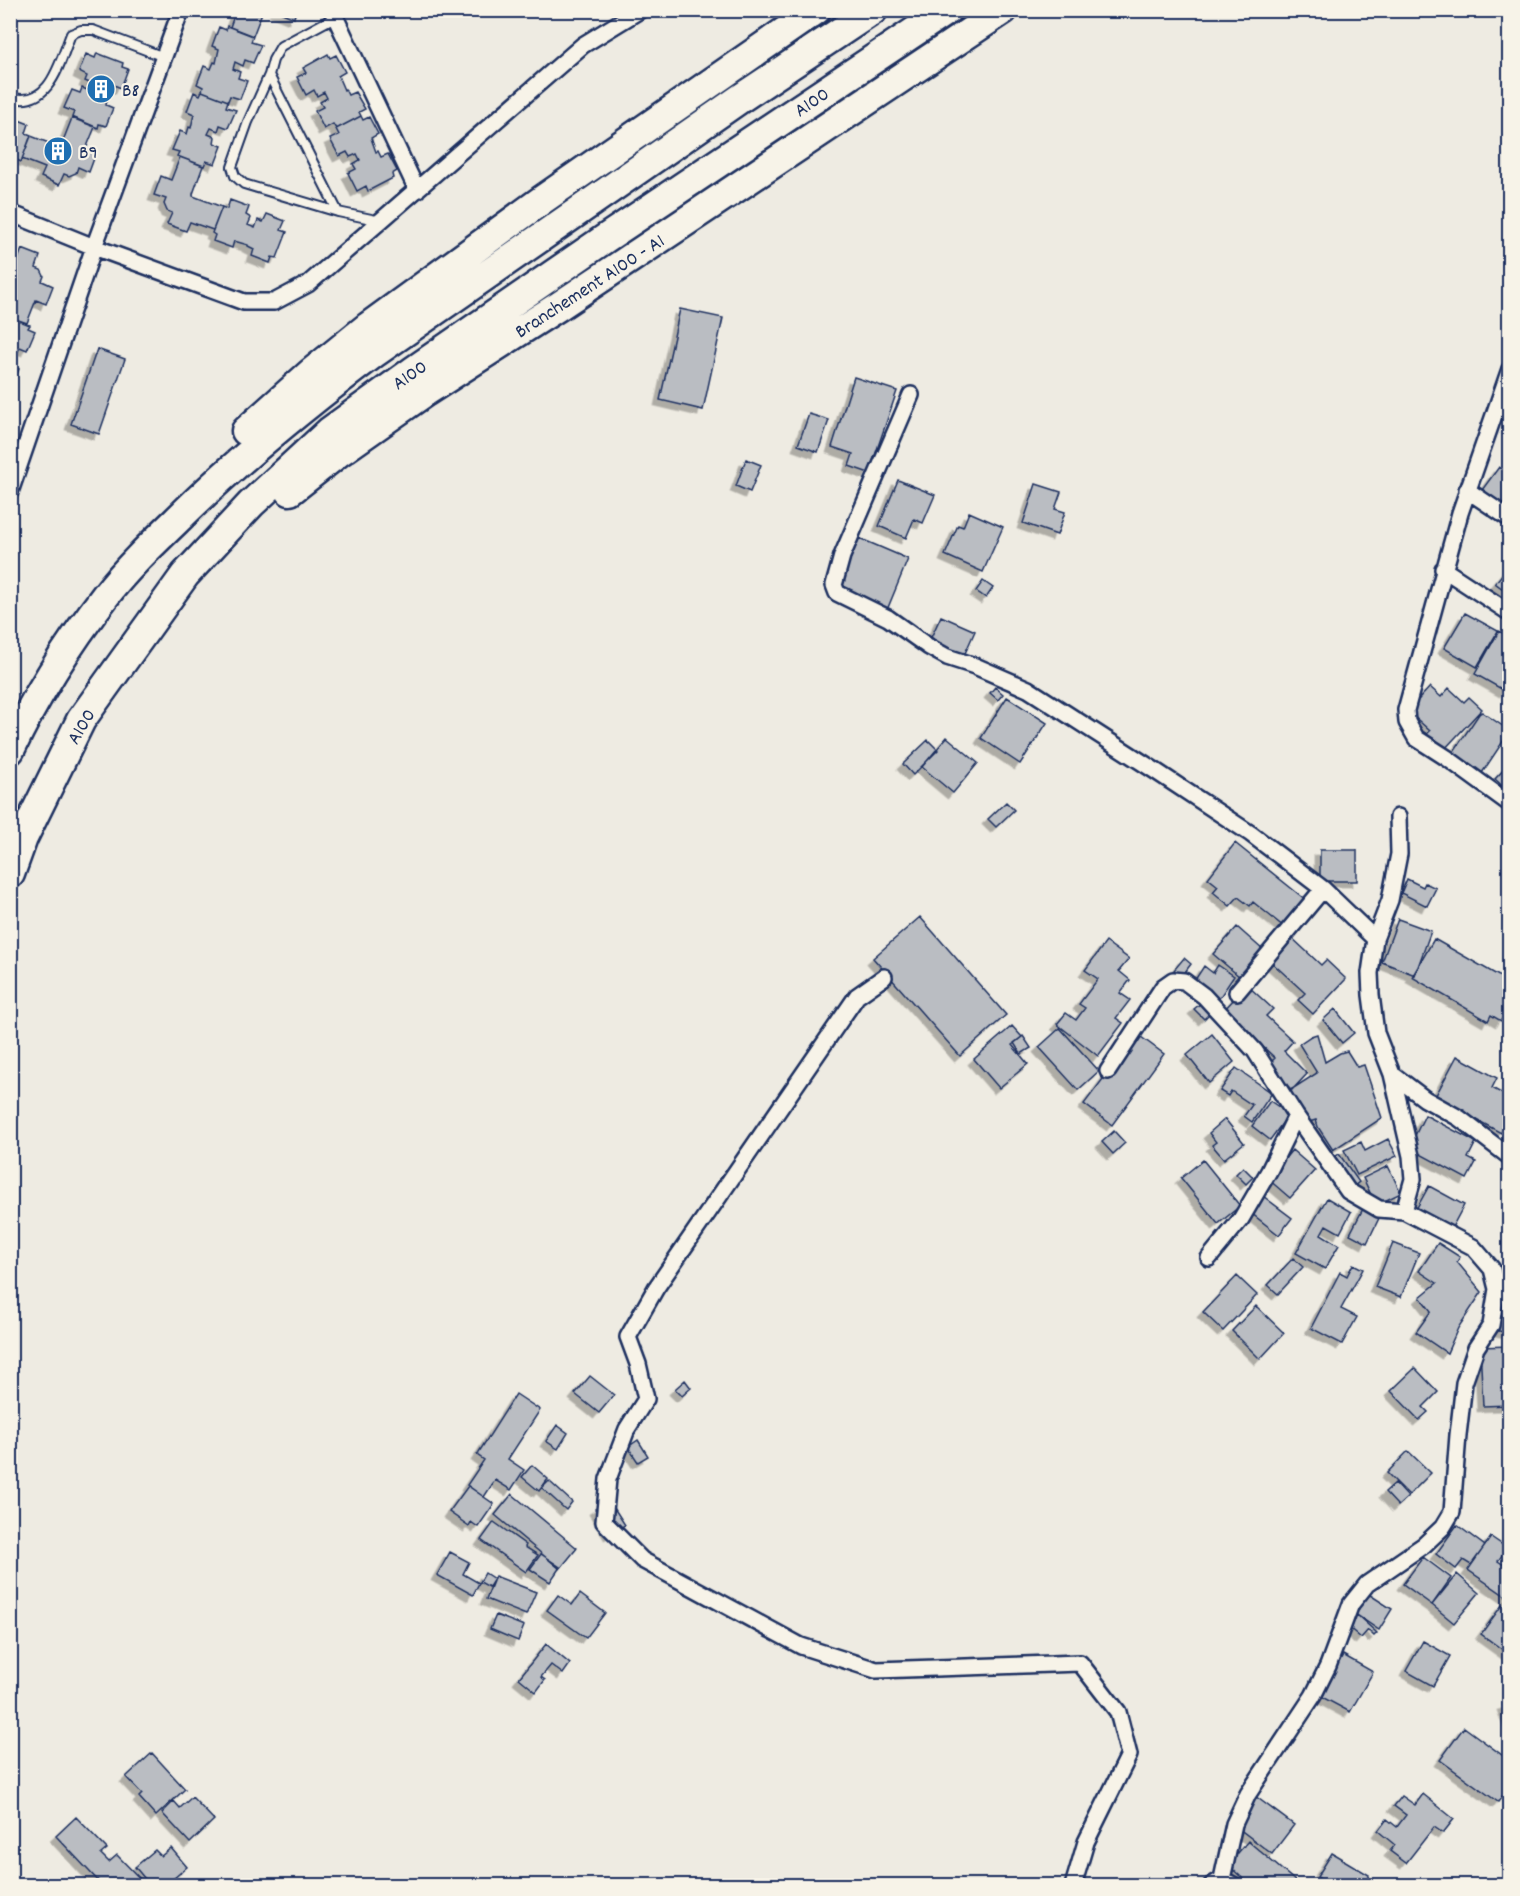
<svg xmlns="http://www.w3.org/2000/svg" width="1520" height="1896" font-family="Dekko,sans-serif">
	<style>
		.building { fill: #babdc2; stroke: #1b2f5e; stroke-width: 1.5; filter: url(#shadow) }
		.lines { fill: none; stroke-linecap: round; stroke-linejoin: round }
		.service-casing { stroke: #1b2f5e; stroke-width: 12 }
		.minor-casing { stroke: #1b2f5e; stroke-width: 20 }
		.motorway-casing { stroke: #1b2f5e; stroke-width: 33 }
		.service { stroke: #f7f3e8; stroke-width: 8 }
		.minor { stroke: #f7f3e8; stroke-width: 15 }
		.motorway { stroke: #f7f3e8; stroke-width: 28 }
		.labels { text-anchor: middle; stroke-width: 4.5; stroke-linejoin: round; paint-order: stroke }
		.poi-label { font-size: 20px; fill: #1b2f5e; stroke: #f7f3e8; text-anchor: start }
		.street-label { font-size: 20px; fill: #1b2f5e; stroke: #f7f3e8 }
	</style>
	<defs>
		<filter id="shadow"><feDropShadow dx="-5.5" dy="5.5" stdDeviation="0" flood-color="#0004"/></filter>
	</defs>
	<rect width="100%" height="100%" fill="#eeebe2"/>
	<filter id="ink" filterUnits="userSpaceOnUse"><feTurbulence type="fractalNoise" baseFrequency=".0167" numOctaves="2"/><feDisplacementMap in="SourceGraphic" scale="12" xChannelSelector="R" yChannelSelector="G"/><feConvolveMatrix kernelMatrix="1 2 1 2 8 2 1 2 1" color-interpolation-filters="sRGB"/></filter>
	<g filter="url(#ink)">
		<path class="building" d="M236 10H263L253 36 230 27Z
			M275 10H296L294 18Z
			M227 26 253 36 251 42 261 45 253 63 245 60 243 66 235 62 233 69 240 72 238 78 247 81 240 99 230 96 228 101 202 91 203 87 197 84 204 66 211 69 214 62 216 63 219 49 212 46 219 27 226 30Z
			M97 53 123 63 122 67 128 69 121 88 114 85 111 92 109 91 106 105 113 108 106 126 99 124 98 128 72 117 74 112 64 108 72 90 80 93 82 88 90 91 92 84 85 81 87 76 79 72 86 54 95 58Z
			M328 54 330 58 336 55 345 72 338 76 344 90 345 89 348 95 355 92 365 109 359 112 361 116 336 129 333 124 324 129 315 111 323 107 320 102 327 98 324 92 317 96 314 90 306 95 297 77 306 73 303 68Z
			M202 91 228 101 226 107 236 110 228 128 220 125 218 131 211 128 208 134 215 137 214 143 222 146 215 164 206 161 204 166 177 156 179 152 172 150 180 131 187 134 189 127 191 128 194 114 187 111 194 92 200 95Z
			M361 116 363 120 369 117 378 134 371 138 376 152 378 151 381 157 388 154 397 171 392 174 393 178 368 191 366 186 357 191 348 173 356 169 353 164 360 160 357 154 350 157 347 152 339 156 330 139 339 135 336 129Z
			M11 117 29 124 26 133 31 135 21 162 17 160 14 167 10 165Z
			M72 118 95 127 86 149 96 153 89 172 78 167 76 173 69 176 64 174 59 185 41 177 45 168 22 159 31 136 59 147 61 146Z
			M180 157 203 166 193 194V196L222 207 213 230 190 222 186 231 167 224 172 213 167 211 164 204 166 199 154 195 161 176 171 180Z
			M230 200 249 207 246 215 251 218 248 225 255 228 258 220 263 222 267 214 285 221 281 230 287 232 277 258 272 257 270 263 252 256 254 249 248 246V245L234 241 232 248 213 241 215 235 212 233 222 207 227 209Z
			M22 249 40 256 36 268 41 270 44 276 42 281 53 286 46 304 36 300 27 323 10 317V296L15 286 10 283V256L18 259Z
			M680 309 723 318 703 410 660 400Z
			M10 317 30 325 28 328 35 331 27 350 20 347 17 353 16 352 12 366 19 369 12 388 10 387Z
			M97 349 125 359 99 434 71 424Z
			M854 377 897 391 869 473 849 466 853 454 832 447Z
			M809 414 829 420 818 452 798 445Z
			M746 459 761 465 750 492 736 486Z
			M1499 467 1510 474V509L1482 490Z
			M898 480 935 495 923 523 914 519 906 538 879 526Z
			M1036 484 1061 492 1055 509 1065 512 1057 535 1023 523Z
			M969 512 1003 527 983 572 945 555 958 525 963 527Z
			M859 538 908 559 887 610 838 589Z
			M1510 565V594L1495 583Z
			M983 581 993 588 986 598 976 591Z
			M1465 613 1498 631 1477 667 1444 648Z
			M941 616 975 631 962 660 928 644Z
			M1499 631 1510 637V683L1505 691 1475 674Z
			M995 687 1003 694 998 700 990 693Z
			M1430 687 1441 697 1449 688 1464 702 1469 697 1482 709 1442 752 1425 736 1430 731 1408 711Z
			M1007 697 1047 723 1020 764 981 738Z
			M1482 712 1510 731 1482 773 1452 754 1479 714Z
			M947 737 978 763 953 793 922 767Z
			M928 740 938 750 913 775 903 764Z
			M1510 763V793L1495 779Z
			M1006 802 1014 810 996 827 988 819Z
			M1235 843 1306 900 1284 927 1253 902 1250 906 1238 897 1230 906 1213 892 1218 886 1208 878Z
			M1320 850H1357V881H1320Z
			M1407 879 1423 887 1425 883 1436 888 1427 906 1401 893Z
			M920 917 1006 1015 960 1056 873 958Z
			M1398 919 1431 931 1415 975 1382 962Z
			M1237 927 1263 950 1240 977 1213 954Z
			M1290 936 1321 965 1326 960 1346 979 1313 1014 1298 1000 1305 993 1269 960Z
			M1434 939 1506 980 1501 989 1510 994V1005L1501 1021 1491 1015 1488 1021 1412 977Z
			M1106 942 1129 959 1119 971 1130 980 1120 993 1130 1000 1116 1018 1123 1023 1098 1056 1057 1024 1066 1013 1076 1020 1085 1008 1079 1004 1098 979 1085 970Z
			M1184 958 1191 964 1182 976 1174 970Z
			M1218 965 1234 976 1218 1000 1193 983 1204 966 1213 973Z
			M1247 985 1273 1009 1266 1016 1293 1041 1284 1051 1307 1074 1292 1090 1267 1066 1275 1058 1224 1010Z
			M1201 1003 1211 1012 1204 1019 1194 1009Z
			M1335 1009 1354 1033 1342 1043 1323 1020Z
			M1012 1026 1022 1037 1012 1045 1028 1064 999 1088 974 1059Z
			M1060 1028 1099 1071 1078 1090 1039 1047Z
			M1137 1034 1164 1054 1112 1125 1084 1104Z
			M1212 1034 1234 1062 1209 1083 1187 1055Z
			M1317 1034 1325 1062 1340 1053 1347 1051 1357 1067 1364 1065 1382 1118 1333 1150 1318 1127 1316 1120 1309 1122 1289 1091 1317 1073 1299 1044 1311 1036Z
			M1023 1036 1031 1048 1021 1054 1014 1043Z
			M1457 1056 1497 1078 1492 1088 1510 1098V1118L1501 1133 1435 1097Z
			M1236 1068 1272 1093 1252 1122 1244 1116 1252 1105 1231 1091 1228 1096 1220 1091Z
			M1270 1101 1289 1114 1270 1140 1252 1126Z
			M1425 1115 1476 1142 1468 1158 1476 1162 1467 1179 1409 1148Z
			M1225 1119 1244 1143 1224 1159 1212 1145 1216 1142 1209 1133Z
			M1114 1131 1125 1143 1113 1154 1102 1142Z
			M1388 1139 1397 1156 1357 1175 1344 1150 1361 1142 1365 1151Z
			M1292 1150 1315 1170 1290 1198 1268 1179Z
			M1339 1154 1359 1182 1349 1190 1329 1161Z
			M1203 1160 1240 1206 1218 1224 1181 1178Z
			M1388 1166 1401 1193 1376 1205 1363 1178Z
			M1243 1167 1253 1177 1246 1184 1236 1174Z
			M1429 1186 1464 1205 1449 1233 1414 1213Z
			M1263 1196 1292 1218 1279 1235 1251 1213Z
			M1327 1198 1351 1212 1340 1233 1326 1225 1321 1234 1339 1245 1325 1269 1296 1253Z
			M1365 1205 1381 1214 1367 1243 1350 1234Z
			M1393 1243 1419 1253 1401 1297 1375 1287Z
			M1438 1243 1460 1257 1457 1262 1482 1292 1458 1328 1447 1353 1416 1332 1431 1311 1420 1297 1437 1283 1419 1271Z
			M1293 1258 1303 1267 1278 1294 1268 1285Z
			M1353 1264 1363 1269 1341 1309 1357 1317 1342 1344 1311 1328 1340 1272 1347 1276Z
			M1237 1276 1257 1295 1223 1331 1203 1312Z
			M1256 1306 1284 1333 1260 1359 1232 1331Z
			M1498 1307 1510 1310V1333L1493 1330Z
			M1510 1346V1405L1483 1406 1480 1347Z
			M1415 1368 1438 1392 1423 1407 1428 1412 1419 1420 1391 1391Z
			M590 1376 614 1395 599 1413 575 1394Z
			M685 1380 691 1388 682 1396 675 1389Z
			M516 1394 540 1410 508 1459 524 1470 511 1490 495 1480 484 1497 467 1485 484 1460 477 1455Z
			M557 1425 568 1433 558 1449 546 1441Z
			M638 1440 648 1456 638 1462 628 1447Z
			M1408 1451 1431 1473 1409 1495 1387 1473Z
			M532 1465 548 1479 539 1491 522 1477Z
			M549 1481 572 1502 566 1510 542 1488Z
			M1395 1483 1408 1497 1398 1506 1385 1492Z
			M468 1486 494 1504 478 1527 471 1522 469 1526 449 1512Z
			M512 1494 577 1548 560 1569 495 1515Z
			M609 1500 625 1525 610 1534 595 1509Z
			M494 1522 526 1545 525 1547 538 1555 526 1572 481 1540Z
			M1457 1525 1485 1546 1471 1565 1463 1560 1456 1569 1436 1554Z
			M1491 1537 1507 1548 1498 1561 1510 1569V1599L1468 1570Z
			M450 1552 469 1562 463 1574 479 1583 473 1595 437 1575Z
			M541 1554 560 1567 550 1582 530 1569Z
			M1423 1557 1451 1578 1432 1605 1403 1584Z
			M485 1573 494 1579 489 1587 480 1582Z
			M1457 1574 1479 1593 1454 1623 1432 1605Z
			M495 1576 536 1592 526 1615 486 1599Z
			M1367 1593 1392 1609 1379 1630 1354 1613Z
			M580 1594 605 1613 586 1638 547 1610 558 1595 572 1605Z
			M1502 1605 1510 1611V1655L1481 1634Z
			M496 1615 524 1626 518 1641 490 1629Z
			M1357 1615 1377 1633 1374 1636 1368 1630 1361 1638 1347 1626Z
			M1423 1641 1450 1656 1433 1686 1406 1671Z
			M546 1644 570 1664 563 1674 551 1665 541 1677 545 1680 536 1692 519 1678Z
			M1343 1655 1373 1672 1350 1712 1320 1696Z
			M1510 1703V1724L1503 1705Z
			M1464 1727 1510 1761V1786L1498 1802 1440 1760Z
			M152 1753 185 1789 156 1816 139 1797 142 1794 126 1777Z
			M1423 1794 1454 1819 1443 1833 1434 1827 1406 1863 1390 1851 1395 1845 1378 1831 1387 1819 1397 1827 1406 1815 1394 1806 1402 1796 1415 1805Z
			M1255 1796 1294 1825 1272 1854 1234 1825Z
			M192 1797 214 1820 190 1843 162 1813 174 1801 180 1808Z
			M76 1817 107 1849 101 1854 109 1862 117 1855 147 1886H103L56 1836Z
			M1248 1841 1301 1886H1251L1228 1865Z
			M171 1848 187 1867 173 1879 176 1882 171 1886H151L135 1867 155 1850 161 1856Z
			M1332 1853 1369 1875 1363 1886H1331L1317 1877Z"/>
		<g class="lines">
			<g class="service-casing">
				<path id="service" d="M269 75 338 212 244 184 235 176 232 167 248 122 269 75 273 60 281 46 335 17
					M10 97C50 110 60 61 71 34L81 30H93L164 57
					M338 212 381 221"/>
			</g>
			<g class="minor-casing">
				<path id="minor" d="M332 10 417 190
					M10 213 94 247 244 302H274L308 284 583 45 640 10
					M1510 369 1460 513 1406 710 1407 722 1416 738 1447 758 1510 804
					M911 395 842 556 834 585 837 593 888 618 929 647 947 657 975 666 1028 689 1154 770 1251 834 1323 889 1375 939
					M1467 490 1510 519
					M10 492 94 247 181 10
					M1443 569 1510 613
					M884 977 857 996 656 1288 628 1337 638 1364 646 1399 627 1429 608 1479 604 1522 642 1560 801 1646 876 1670 1080 1663 1118 1712 1129 1755 1086 1842 1073 1886
					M1237 992 1323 889
					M1108 1071 1163 987 1173 980 1184 981 1204 996 1255 1051 1296 1116 1348 1191 1379 1209 1404 1211 1413 1179 1411 1156 1392 1074 1425 1099 1459 1118 1510 1157
					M1392 1074 1376 1033 1371 995 1370 973 1375 939 1390 900 1399 854 1398 817
					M1209 1258 1241 1219 1269 1171 1296 1116
					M1222 1879 1234 1824 1248 1794 1313 1696 1328 1666 1351 1604 1367 1584 1424 1545 1443 1527 1452 1512 1458 1435 1464 1383 1476 1348 1491 1325 1497 1289 1492 1269 1473 1247 1404 1211
					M1211 1886 1222 1879 1235 1886"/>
			</g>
			<g class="motorway-casing">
				<path id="motorway" d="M246 431 311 373 369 326 542 200 816 10
					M290 491 338 453 425 392 559 306 1003 10
					M10 750C36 695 69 643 106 595 126 569 151 545 175 522 236 461 304 406 373 354L741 98 873 10
					M10 874 23 838 81 720 119 667 185 575 251 504 330 431 413 371 606 238 947 10"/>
			</g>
			<use href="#service" class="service"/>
			<use href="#minor" class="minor"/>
			<use href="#motorway" class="motorway"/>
		</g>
	</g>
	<defs>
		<g id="building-disc" transform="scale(1.5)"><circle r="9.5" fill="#1f6fb2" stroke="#f7f3e8"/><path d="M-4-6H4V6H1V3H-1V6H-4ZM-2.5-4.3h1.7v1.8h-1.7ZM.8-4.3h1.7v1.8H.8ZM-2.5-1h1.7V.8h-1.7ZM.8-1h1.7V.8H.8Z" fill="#fff"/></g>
	</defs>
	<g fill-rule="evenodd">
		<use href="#building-disc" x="101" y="89"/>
		<use href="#building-disc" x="58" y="151"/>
	</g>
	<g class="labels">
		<g class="poi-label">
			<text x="122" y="96">B8</text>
			<text x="79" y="158">B9</text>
		</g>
		<g class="street-label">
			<text transform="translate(811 101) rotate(-34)" y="7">A100</text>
			<text transform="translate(589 285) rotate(-33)" y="7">Branchement A100 - A1</text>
			<text transform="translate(409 374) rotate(-35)" y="7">A100</text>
			<text transform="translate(80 726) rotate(-60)" y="7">A100</text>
		</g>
	</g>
	<rect width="1520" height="1896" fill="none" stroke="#f7f3e8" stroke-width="36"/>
	<rect x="18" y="18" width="1484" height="1860" fill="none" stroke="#1b2f5e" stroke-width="2" filter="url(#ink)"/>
</svg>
